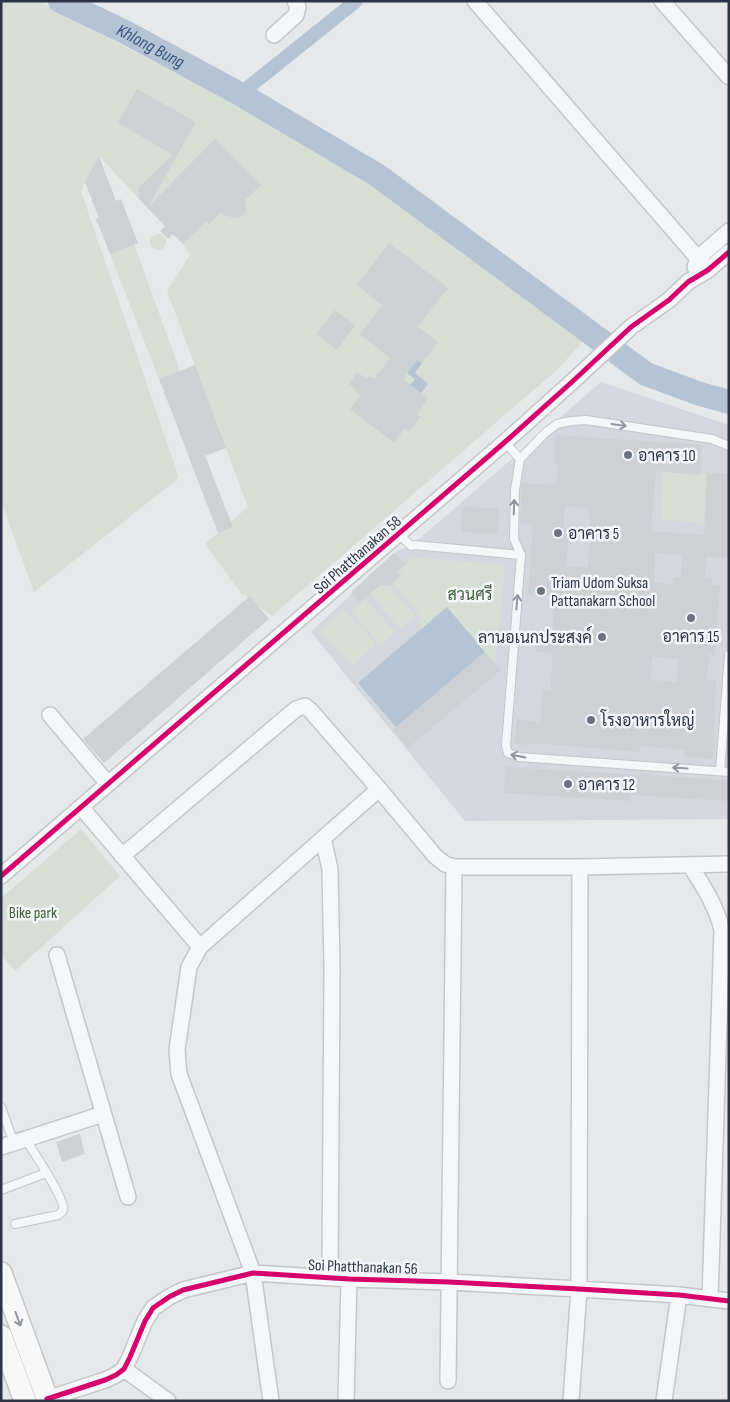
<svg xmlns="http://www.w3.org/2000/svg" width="730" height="1402" font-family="'Sofia Sans Condensed',Sarabun,sans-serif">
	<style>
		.built { fill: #d4d7dd }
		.green { fill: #d6ded6 }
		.water { fill: #b4c4d5 }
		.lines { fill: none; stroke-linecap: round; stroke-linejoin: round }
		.canal { stroke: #b4c4d5; stroke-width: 14 }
		.river { stroke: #b4c4d5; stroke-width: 24 }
		.building { fill: #ced0d3; fill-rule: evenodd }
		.lane-casing { stroke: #c4c6c8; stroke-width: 10 }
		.street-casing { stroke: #c4c6c8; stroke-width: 18 }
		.secondary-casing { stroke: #c4c6c8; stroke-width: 24 }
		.lane { stroke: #f5f6f7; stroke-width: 8 }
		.street { stroke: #f5f6f7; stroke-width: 15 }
		.secondary { stroke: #f8f8f8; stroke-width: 21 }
		.cycleway-casing { stroke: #f4f6f9; stroke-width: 8 }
		.cycleway { stroke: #d6006c; stroke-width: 5 }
		.oneway { stroke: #90959e }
		.oneway2 { stroke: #92969e }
		.poi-dot { fill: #6c737f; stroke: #f4f6f9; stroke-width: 2 }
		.labels { text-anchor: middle; stroke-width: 5; stroke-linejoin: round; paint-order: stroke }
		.poi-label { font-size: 16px; fill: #2b3445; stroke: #f4f6f9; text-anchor: start }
		.street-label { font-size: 16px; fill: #2b3445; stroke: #f4f6f9 }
		.park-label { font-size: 16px; fill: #3f6138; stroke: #f4f6f9 }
		.water-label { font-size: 18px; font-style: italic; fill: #34527a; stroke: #f4f6f9 }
	</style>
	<rect width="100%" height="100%" fill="#e6e8ea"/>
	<path class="built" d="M601 382 729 425V819L465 821 311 632 397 551 411 546Z"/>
	<path class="green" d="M1 1H38L252 113 323 154 450 237 584 340 558 369 272 616 240 592 205 544 248 507 167 291 190 255 183 244 138 198 99 156 81 191 179 478 34 592 1 501Z
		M150 242a8 8 0 1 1 16 0a8 8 0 1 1-16 0Z
		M134 244 180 371 159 379 110 254Z
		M662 472 707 473 705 523 661 520Z
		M412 557 505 565 495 668 421 630 419 615 392 582Z
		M385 581 415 616 400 629 370 594Z
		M365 598 395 633 381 646 351 611Z
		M342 609 376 644 353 666 319 631Z
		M81 829 120 876 15 971 1 955V898Z"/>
	<path class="water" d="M417 360 422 363 415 373 428 384 421 393 410 385 415 379 407 373Z
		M447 607 485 652 396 727 358 683Z"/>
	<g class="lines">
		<path class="canal" d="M240 94 356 1"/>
		<path class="river" id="s1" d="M60 1 125 32 240 94 377 175 646 374 700 394 729 402"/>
	</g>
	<path class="building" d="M137 89 196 122 148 207 215 139 261 185 245 200 246 211 241 217 234 218 224 215 221 212 209 224 207 221 183 244 173 234 168 239 160 231 165 226 138 198 139 187 173 155 118 123Z
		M99 156 116 201 121 199 138 243 110 254 96 219 99 218 85 182Z
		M389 243 448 288 418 327 438 342 422 363 417 360 403 379 428 399 417 414 421 417 409 432 405 428 394 443 350 409 360 396 355 391 357 390 349 384 357 372 367 379 369 376 374 379 390 358 360 334 382 305 357 285Z
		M335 310 355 325 337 350 316 334Z
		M195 365 226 448 205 456 233 527 218 533 159 379Z
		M556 435 702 445 700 475 656 471 651 531 704 535 707 473 729 474 728 558 706 557 705 577 712 578V585H720L715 655 709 654 707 680H716L713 759 684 757 685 750 640 746V752L533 743 532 745 514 744 517 719 540 722 543 690 551 691 552 653 535 651 534 635 553 636 554 595 528 593 533 524 520 523 522 483 556 485 558 464H554ZM565 506 589 508 588 516 590 517 588 567H566L569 529H563ZM655 553 682 555 681 577H674L673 584 654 582ZM652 657 678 659 677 682 651 680Z
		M462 507 499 508 498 534 461 532Z
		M394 553 405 564 397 572 401 576 389 586 380 585 360 602 351 592Z
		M250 596 269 619 104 763 83 739Z
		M485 652 501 670 408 748 393 730Z
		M505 767 729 780V801L631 795 630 801 504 793Z
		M80 1134 85 1154 62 1162 56 1142Z"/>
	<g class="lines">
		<g class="lane-casing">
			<path id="lane" d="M505 442 520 459
				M729 446 712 439 586 420 571 421 557 424 545 433 520 459 515 490 514 539 521 555 506 746 508 753 519 757 729 772
				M399 534 411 546 414 545 521 555
				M720 771 729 655
				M1 1107 14 1143
				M1 1190 46 1173
				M15 1224 58 1215C61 1213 63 1212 63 1209 65 1199 32 1149 25 1139"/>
		</g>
		<g class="street-casing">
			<path id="street" d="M475 1 708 270
				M662 1 729 77
				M274 35 296 15 298 7 295 1
				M695 267 698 258 729 231
				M50 715 108 784
				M81 807 200 947 189 967 177 1050 179 1074 253 1273 271 1401
				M323 838 330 869 332 969 330 1278
				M122 856 296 709 305 706 310 710 379 789 435 856 445 864 454 867H580L729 864
				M690 865C703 886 716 905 722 930L710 1299
				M1 876 505 442 573 381 631 327 669 300 688 282 708 270 729 252
				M200 947 379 789
				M57 955 128 1197
				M1 1147 103 1114
				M124 1369 168 1401
				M448 1381 454 867
				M47 1399 105 1380 116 1375 124 1369 130 1357 145 1321 153 1308 169 1297 183 1290 253 1273 349 1279 449 1282 579 1289 679 1295 729 1301
				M346 1401 349 1279
				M571 1401 579 1289 580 867
				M664 1401 679 1295"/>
		</g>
		<g class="secondary-casing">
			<path id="secondary" d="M1 1273 48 1401
				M1 1336 25 1401"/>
		</g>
		<use href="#lane" class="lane"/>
		<use href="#street" class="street"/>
		<use href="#secondary" class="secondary"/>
		<g class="cycleway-casing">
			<path id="cycleway" d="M1 876 505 442 573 381 631 327 669 300 688 282 708 270 729 252
				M47 1399 105 1380 116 1375 124 1369 130 1357 145 1321 153 1308 169 1297 183 1290 253 1273 349 1279 449 1282 579 1289 679 1295 729 1301"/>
		</g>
		<use href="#cycleway" class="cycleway"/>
	</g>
	<defs><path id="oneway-shaft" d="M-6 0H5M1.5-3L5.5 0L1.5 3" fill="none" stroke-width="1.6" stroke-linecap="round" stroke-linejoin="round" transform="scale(1.25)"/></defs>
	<g class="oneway">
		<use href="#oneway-shaft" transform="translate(619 425) rotate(8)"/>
		<use href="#oneway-shaft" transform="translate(514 507) rotate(-88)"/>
		<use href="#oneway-shaft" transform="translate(517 602) rotate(-85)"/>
		<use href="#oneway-shaft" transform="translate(518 756) rotate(-168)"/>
		<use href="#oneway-shaft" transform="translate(680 768) rotate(-176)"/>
	</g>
	<use class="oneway2" href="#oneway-shaft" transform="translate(18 1319) rotate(70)"/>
	<g class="poi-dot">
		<circle cx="628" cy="455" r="5"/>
		<circle cx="558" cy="533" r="5"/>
		<circle cx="541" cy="591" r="5"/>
		<circle cx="691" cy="618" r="5"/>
		<circle cx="602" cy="637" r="5"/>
		<circle cx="591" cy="720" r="5"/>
		<circle cx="568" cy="784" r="5"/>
	</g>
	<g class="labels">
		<g class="poi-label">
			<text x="638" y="461">อาคาร 10</text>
			<text x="568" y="539">อาคาร 5</text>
			<text x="551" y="588">Triam Udom Suksa<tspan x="551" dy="18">Pattanakarn School</tspan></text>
			<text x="691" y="642" text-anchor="middle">อาคาร 15</text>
			<text x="592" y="643" text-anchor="end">ลานอเนกประสงค์</text>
			<text x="601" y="726">โรงอาหารใหญ่</text>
			<text x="578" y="790">อาคาร 12</text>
		</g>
		<g class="street-label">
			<text transform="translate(357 554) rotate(-41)" y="6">Soi Phatthanakan 58</text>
			<text transform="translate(363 1266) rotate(2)" y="6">Soi Phatthanakan 56</text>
		</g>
		<g class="park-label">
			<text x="470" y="600">สวนศรี</text>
			<text x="33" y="918">Bike park</text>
		</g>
		<g class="water-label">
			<text dy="6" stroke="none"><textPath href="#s1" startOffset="101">Khlong Bung</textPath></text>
		</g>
	</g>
	<rect width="730" height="1402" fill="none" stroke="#2b3445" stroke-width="5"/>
</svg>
